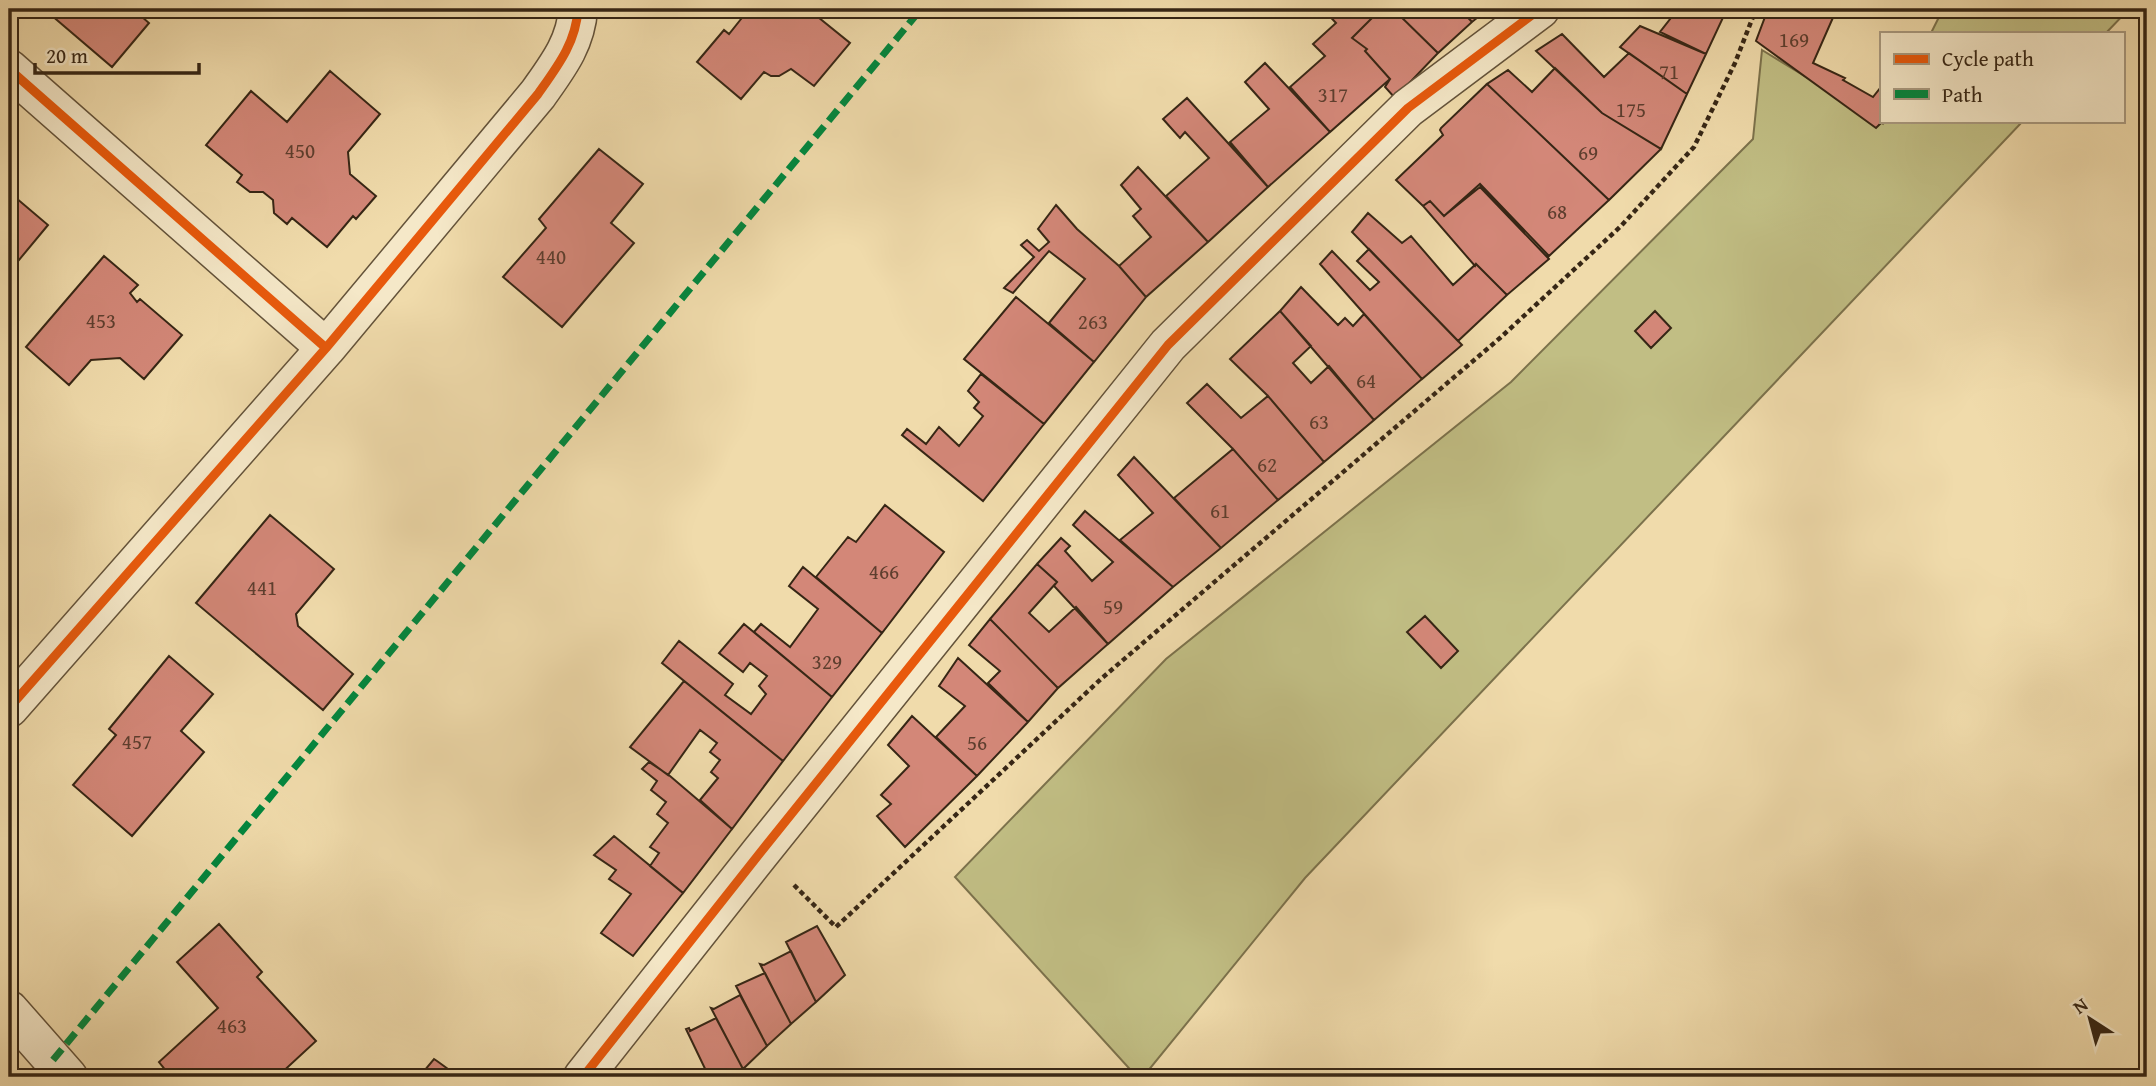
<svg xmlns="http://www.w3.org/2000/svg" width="2156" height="1086" font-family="'Gentium Book Plus',serif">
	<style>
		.green { fill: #c1be84; stroke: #7c724c; stroke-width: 2 }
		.building { fill: #d38778; stroke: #362615; stroke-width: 2 }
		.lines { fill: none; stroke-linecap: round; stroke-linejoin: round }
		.street-casing { stroke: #64533a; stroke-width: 41 }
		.path { stroke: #362615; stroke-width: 4.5; stroke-dasharray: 5 3.5; stroke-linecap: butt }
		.street { stroke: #f5e8c8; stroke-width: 38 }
		.quiet { stroke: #00873e; stroke-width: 7; stroke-dasharray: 14 7; stroke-linecap: butt }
		.cycleway-casing { stroke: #f5e8c8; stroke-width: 13 }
		.cycleway { stroke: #e8590c; stroke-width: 9 }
		.labels { text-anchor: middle; stroke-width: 5; stroke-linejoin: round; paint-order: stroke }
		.number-label { font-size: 21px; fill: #5d3e2e }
	</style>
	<rect width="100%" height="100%" fill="#f0dbab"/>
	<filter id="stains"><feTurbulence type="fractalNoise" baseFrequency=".00286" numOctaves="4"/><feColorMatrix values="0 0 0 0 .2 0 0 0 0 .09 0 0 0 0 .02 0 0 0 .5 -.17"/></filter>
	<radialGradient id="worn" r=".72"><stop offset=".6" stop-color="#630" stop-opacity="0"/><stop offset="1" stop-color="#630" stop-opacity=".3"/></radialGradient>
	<path class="green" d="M1943 9H2129L2106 33H1931Z
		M1762 50 1883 124 1885 121H2023L1305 878 1143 1077H1137L955 877 1166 659 1511 382 1753 139Z"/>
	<path class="building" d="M44 9H133L149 23 112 67Z
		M739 9H808L850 43 814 86 791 69 779 76H771L764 72 741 99 697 62 724 30 729 34 745 14Z
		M1323 9H1381L1352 38 1367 49 1365 51 1390 79 1330 132 1290 87 1325 56 1313 44 1336 23Z
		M1381 9H1393L1438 53 1395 98 1385 87 1390 79 1365 51 1367 49 1352 38Z
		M1393 9H1460L1472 22 1438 53Z
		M1460 9H1488L1472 22Z
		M1670 9H1727L1706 54 1660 32 1674 14Z
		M1768 9H1830L1835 13 1813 63 1845 78 1843 80 1873 97 1881 87 1883 121 1876 128 1756 41Z
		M1640 26 1706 54 1687 94 1620 47Z
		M1562 34 1604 77 1629 53 1687 94 1661 149 1602 113 1536 51Z
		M1265 63 1330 132 1268 187 1230 142 1269 109 1245 82Z
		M1555 68 1602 113 1661 149 1609 200 1487 84 1508 70 1532 92Z
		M330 71 380 114 348 152 350 174 376 196 356 219 353 216 327 247 292 218 287 224 274 213 273 200 263 192H250L237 182 242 175 206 145 251 91 287 122Z
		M1487 84 1609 200 1549 256 1480 184 1444 216 1430 201 1423 206 1396 180 1443 135 1440 130 1441 128Z
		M1187 98 1268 187 1208 242 1166 196 1209 158 1185 132 1180 138 1163 119Z
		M599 149 643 184 611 223 634 243 562 327 503 277 546 228 539 219Z
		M1138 167 1208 242 1146 297 1119 266 1151 237 1133 216 1141 209 1121 185Z
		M1480 187 1549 259 1507 295 1476 264 1475 266 1423 206 1430 201 1444 216Z
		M9 192 48 225 9 272Z
		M1056 205 1077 229 1119 266 1146 297 1094 362 1049 323 1085 279 1049 251 1013 293 1004 288 1034 257 1021 245 1027 240 1039 251 1049 242 1038 229Z
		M1368 213 1402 243 1411 236 1453 285 1476 264 1507 295 1458 341 1352 232Z
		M1369 249 1462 345 1422 379 1320 264 1332 251 1370 290 1379 282 1357 261Z
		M104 256 138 285 130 293 137 302 140 299 182 335 144 379 120 358 91 360 69 385 26 347Z
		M1301 287 1338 325 1345 318 1353 326 1364 314 1422 379 1374 420 1280 311Z
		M1016 297 1094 362 1044 424 964 359Z
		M1280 311 1311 346 1293 363 1311 383 1329 366 1374 420 1324 462 1268 396 1230 359Z
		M1655 311 1671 328 1651 348 1635 331Z
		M981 374 1044 424 983 501 902 435 907 429 926 444 939 427 959 446 983 416 974 408 979 402 968 391Z
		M1207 384 1241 418 1268 396 1324 462 1278 500 1233 449 1187 403Z
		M1233 449 1278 500 1221 548 1174 498Z
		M1134 457 1221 548 1173 587 1120 540 1153 513 1118 475Z
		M885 505 944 552 882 633 816 577 848 537 856 542Z
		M1085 511 1173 587 1108 644 1054 586 1057 582 1037 564 1061 538 1070 546 1065 551 1092 581 1113 562 1073 525Z
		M270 515 334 569 296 614 298 626 353 674 323 710 196 603Z
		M1037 564 1057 582 1029 613 1049 632 1076 607 1108 644 1058 688 990 619Z
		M803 567 882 633 832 697 754 632 761 624 790 647 818 609 789 586Z
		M1425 616 1458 651 1441 668 1407 632Z
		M990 619 1058 688 1028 722 988 683 1000 671 969 645Z
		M744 624 832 697 783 761 662 663 679 641 733 684 725 695 751 714 766 694 759 686 767 676 750 663 743 672 719 653Z
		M169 656 213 694 181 731 204 752 132 836 73 785 116 735 109 729Z
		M958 658 1028 722 977 776 936 737 965 706 939 686Z
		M684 681 783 761 732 829 700 800 718 778 711 772 720 760 710 752 717 743 700 730 668 775 630 747Z
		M912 716 977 776 905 847 877 816 891 804 881 795 909 766 888 745Z
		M649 762 670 776 732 829 683 893 650 866 659 853 650 847 668 823 657 814 666 802 651 790 657 781 642 769Z
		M614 836 683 893 633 956 601 933 631 894 609 879 616 870 594 855Z
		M219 924 262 972 257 977 316 1041 277 1077H171L159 1062 218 1008 177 962Z
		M817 926 845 975 816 1002 786 942Z
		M791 951 816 1002 791 1024 760 964 764 965Z
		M765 973 791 1024 767 1046 736 986Z
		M740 995 767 1046 743 1069 711 1008 714 1009Z
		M716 1018 743 1069 734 1077H709L686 1029 689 1028 690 1031Z
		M434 1059 437 1061 459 1077H419Z"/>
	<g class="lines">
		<g class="street-casing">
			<path id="street" d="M9 69 326 348
				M9 708 326 348 538 94C557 67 576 43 578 9
				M9 1010 68 1077
				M583 1077 760 853 1168 345 1408 108 1540 9"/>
		</g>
		<path class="path" d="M794 885 836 927 1102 678 1500 338 1620 227 1694 147 1735 63 1756 9"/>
		<use href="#street" class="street"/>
		<path class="quiet" d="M53 1060 921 9"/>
		<g class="cycleway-casing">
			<path id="cycleway" d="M9 69 326 348
				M9 708 326 348 538 94C557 67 576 43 578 9
				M583 1077 760 853 1168 345 1408 108 1540 9"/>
		</g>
		<use href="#cycleway" class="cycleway"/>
	</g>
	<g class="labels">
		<g class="number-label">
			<text x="1794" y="47">169</text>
			<text x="1669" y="79">71</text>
			<text x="1333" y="102">317</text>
			<text x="1631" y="117">175</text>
			<text x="300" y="158">450</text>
			<text x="1588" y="160">69</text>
			<text x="1557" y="219">68</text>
			<text x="551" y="264">440</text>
			<text x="101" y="328">453</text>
			<text x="1093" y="329">263</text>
			<text x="1366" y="388">64</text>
			<text x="1319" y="429">63</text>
			<text x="1267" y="472">62</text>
			<text x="1220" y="518">61</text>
			<text x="884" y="579">466</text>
			<text x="262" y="595">441</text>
			<text x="1113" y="614">59</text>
			<text x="827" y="669">329</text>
			<text x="137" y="749">457</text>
			<text x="977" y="750">56</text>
			<text x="232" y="1033">463</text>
		</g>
	</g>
	<rect width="2156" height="1086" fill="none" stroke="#f0dbab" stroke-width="35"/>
	<rect x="10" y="10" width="2135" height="1065" fill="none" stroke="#362615" stroke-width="3.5"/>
	<rect x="18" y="18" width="2121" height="1051" fill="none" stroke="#362615" stroke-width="2"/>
	<rect x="1880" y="32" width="245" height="91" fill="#f5e8c8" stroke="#a99a80" stroke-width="2"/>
	<rect x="1894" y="54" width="35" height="10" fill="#e8590c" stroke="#a99a80" stroke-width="2"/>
	<text x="1942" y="66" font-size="21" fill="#362615">Cycle path</text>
	<rect x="1894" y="89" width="35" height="10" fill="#00873e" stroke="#a99a80" stroke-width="2"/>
	<text x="1942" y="102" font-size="21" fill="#362615">Path</text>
	<g transform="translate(2090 1019) rotate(324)" stroke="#f5e8c8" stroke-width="5" paint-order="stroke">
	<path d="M0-5L12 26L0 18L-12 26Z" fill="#362615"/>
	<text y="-10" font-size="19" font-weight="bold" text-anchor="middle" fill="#362615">N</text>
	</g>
	<path d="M35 63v10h164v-10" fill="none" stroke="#362615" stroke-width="3.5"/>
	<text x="46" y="63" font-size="21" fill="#362615" stroke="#f5e8c8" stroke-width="5" paint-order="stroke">20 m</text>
	<rect width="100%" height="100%" filter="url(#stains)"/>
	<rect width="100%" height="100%" fill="url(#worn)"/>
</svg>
